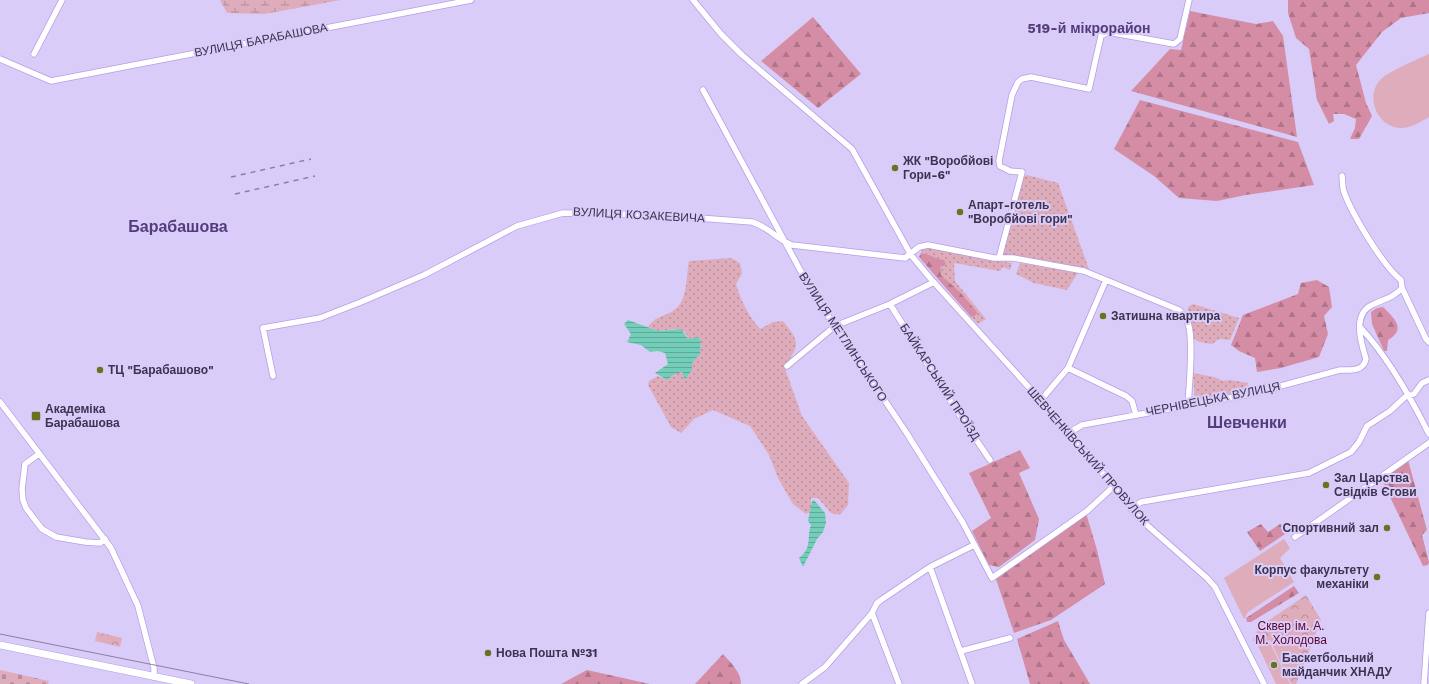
<svg xmlns="http://www.w3.org/2000/svg" width="1429" height="684" font-family="'Work Sans',sans-serif">
	<style>
		.grass { fill: url(#grass-dots) }
		.forest { fill: url(#forest-firs) }
		.wetland { fill: url(#wetland-marsh) }
		.cemetery { fill: url(#cemetery-stones) }
		.park { fill: url(#park-crowns) }
		.pitch { fill: #dfacbc }
		.water { fill: url(#water-rules) }
		.lines { fill: none; stroke-linecap: round; stroke-linejoin: round }
		.minor-casing { stroke: #b59ee6; stroke-width: 7 }
		.major-casing { stroke: #b59ee6; stroke-width: 8 }
		.minor { stroke: #fff; stroke-width: 5.5 }
		.major { stroke: #fff; stroke-width: 7 }
		.tram { stroke: #8a7fa4; stroke-width: 1 }
		.rail { stroke: #8a7fa4; stroke-width: 1.5; stroke-dasharray: 5 5; stroke-linecap: butt }
		.poi-dot { fill: #66731f; stroke: #d9ccf9; stroke-width: 1.5 }
		.labels { text-anchor: middle; stroke-width: 4; stroke-linejoin: round; paint-order: stroke }
		.street-label { font-size: 12px; fill: #3d3351; stroke: #d9ccf9 }
		.poi-label { font-size: 12px; font-weight: bold; fill: #3d3351; stroke: #d9ccf9; text-anchor: start }
		.park-label { font-size: 12px; fill: #5d0431; stroke: #d9ccf9 }
		.quarter-label { font-size: 14px; font-weight: bold; fill: #533c7b; stroke: #d9ccf9 }
		.district-label { font-size: 16px; font-weight: bold; fill: #533c7b; stroke: #d9ccf9 }
	</style>
	<defs>
		<pattern id="grass-dots" width="8" height="8" patternUnits="userSpaceOnUse"><rect width="8" height="8" fill="#dfacbc"/><path d="M2 2h.1M6 6h.1" fill="none" stroke="#b68d9b" stroke-width="1.8" stroke-linecap="round"/></pattern>
		<pattern id="forest-firs" width="22" height="20" patternUnits="userSpaceOnUse"><rect width="22" height="20" fill="#d58da5"/><path d="M5 1l3.5 6h-7zM16 11l3.5 6h-7z" fill="#ae7489"/></pattern>
		<pattern id="wetland-marsh" width="20" height="14" patternUnits="userSpaceOnUse"><rect width="20" height="14" fill="#dfacbc"/><path d="M1 5h8M5 5V1M11 12h8M15 12V8" fill="none" stroke="#b68d9b"/></pattern>
		<pattern id="cemetery-stones" width="16" height="16" patternUnits="userSpaceOnUse"><rect width="16" height="16" fill="#dfacbc"/><path d="M2 7V4a2 2 0 0 1 4 0v3zM10 15v-3a2 2 0 0 1 4 0v3z" fill="#b68d9b"/></pattern>
		<pattern id="park-crowns" width="20" height="18" patternUnits="userSpaceOnUse"><rect width="20" height="18" fill="#dfacbc"/><path d="M2 6a3 3 0 1 1 6 0M12 15a3 3 0 1 1 6 0" fill="none" stroke="#b68d9b"/></pattern>
		<pattern id="water-rules" width="6" height="5" patternUnits="userSpaceOnUse"><rect width="6" height="5" fill="#72cdb9"/><path d="M0 2.5h6" fill="none" stroke="#5fa799"/></pattern>
	</defs>
	<rect width="100%" height="100%" fill="#d9ccf9"/>
	<path class="grass" d="M1027 175 1058 183 1090 272 1001 256 1023 177Z
		M925 247 1012 263 1010 270 1003 267 1000 271 954 263 955 281 986 319 978 324 971 317 975 316 959 291 941 275C939 264 934 254 921 253L922 249Z
		M731 258 740 263 742 274 736 284C741 301 748 315 760 329L773 322 783 321C800 341 800 347 784 366L802 416 849 483 848 505 840 515 831 513 818 498H811V512L806 514 793 504 778 478 769 455 750 426 713 410 694 419 681 433 671 427 648 385 649 381 658 376 667 380 679 372 684 374 685 380 692 370V363L700 354 701 340 697 337 688 339 685 332 675 329 658 331 648 327C656 315 663 318 674 310 688 301 686 276 689 261Z
		M1020 263 1078 273 1067 290 1034 283 1016 274Z
		M1193 304 1239 318 1230 340 1219 339 1212 344C1207 343 1200 343 1196 340 1186 335 1187 317 1188 307Z
		M1193 373 1214 377 1223 381 1230 380 1248 383 1246 392 1195 400Z"/>
	<path class="forest" d="M1288 0H1429V13L1401 18 1382 32 1356 65 1366 103 1372 116 1359 139H1350L1355 128 1356 119 1344 114H1333L1334 121 1329 124 1317 100 1309 49 1296 38 1288 13Z
		M1190 11 1256 24 1273 21 1283 36 1297 137 1131 91 1170 49 1181 50Z
		M813 17 861 74 818 108 761 61Z
		M1140 100 1298 142 1314 185 1246 195 1217 201 1179 198 1154 176 1114 149Z
		M921 253C930 254 935 259 944 260L946 265 940 267 941 275 959 291 977 312 975 316 971 317 919 257Z
		M1317 280 1329 287 1332 307 1324 316 1328 334 1319 357 1281 368 1257 372 1255 358 1239 351 1231 345 1243 315 1298 294 1301 283Z
		M1383 307C1394 318 1407 329 1388 340L1387 351H1384L1372 324 1371 312 1377 308Z
		M1020 450 1030 468 1019 473 1039 519 1035 540 999 567 989 565 972 531 991 518 969 473Z
		M1408 460 1427 530 1422 535 1429 562 1428 565 1423 566 1381 478Z
		M1086 513 1097 550 1105 584 1051 620 1014 633 996 579Z
		M1261 524 1268 532 1280 524 1291 530 1260 551 1247 532Z
		M1294 586 1299 593 1251 622H1247L1246 618Z
		M1058 621 1064 640 1090 684H1030L1017 639Z
		M723 654C731 663 741 672 741 684H695Z
		M587 670 650 684H561Z"/>
	<path class="wetland" d="M220 0H341L264 14 227 13Z"/>
	<path class="cemetery" d="M0 670 49 681 48 684H0Z"/>
	<path class="park" d="M1306 595 1321 620 1296 684H1291L1270 640 1257 645 1253 640 1259 627Z
		M97 632 122 638 120 647 95 641Z"/>
	<path class="pitch" d="M1429 54V117C1420 122 1411 128 1401 128 1377 127 1365 97 1380 80 1387 72 1418 59 1429 54Z
		M1284 539 1290 548 1280 558 1294 582 1248 612 1244 619 1224 578Z
		M1269 641 1290 684H1276L1258 646Z"/>
	<path class="water" d="M628 320 658 331 681 329 688 339 697 337 701 340 700 354 692 363V370L685 380 682 372 675 374 667 380 655 373 668 364 665 353 658 351 650 352 641 345 627 342 631 334 624 324Z
		M814 500 825 513 826 523 823 532 817 539 803 567 799 558C813 547 806 539 811 525L808 521 812 501Z"/>
	<g class="lines">
		<g class="minor-casing">
			<path id="minor" d="M693 0 721 34 742 55 852 149 911 255 930 278 1063 425 1140 519 1207 578 1215 587 1264 684
				M34 54 62 0
				M0 59 51 81 471 0
				M703 90 812 292 906 432 963 523 992 578 1087 511 1113 487
				M1342 176C1343 181 1342 187 1344 192 1352 214 1383 266 1401 280L1402 288 1426 339 1429 342
				M999 258 1022 172 1010 171 1000 166 999 161 1012 95 1018 82 1022 79 1031 77 1089 89 1101 36 1108 32 1174 44 1180 39 1189 0
				M890 304 956 410 990 460
				M1360 327C1387 356 1411 398 1429 434
				M787 366 835 326 890 304 934 282
				M1068 368 1126 396 1132 401 1136 415
				M273 376 263 328 320 318 361 302 424 275 517 226 563 213 659 215 752 222C769 227 776 239 792 245L905 258 919 247 928 245 994 258H1013L1084 271 1179 310C1183 314 1186 318 1188 323 1194 339 1189 387 1188 406
				M1041 400 1068 368 1106 280
				M0 402 111 548 138 606 154 668V677
				M1070 432 1082 425 1251 394 1340 370C1350 370 1363 372 1366 359 1361 343 1352 314 1372 305 1384 299 1393 298 1402 288
				M39 454 25 464 22 489 23 500 26 508 42 529 56 537 85 542 100 543 105 539
				M1131 509 1141 502 1309 473 1351 452 1359 442 1367 426 1390 411 1405 397 1414 394 1422 383 1429 380
				M1295 537 1429 443
				M930 567 972 684
				M872 613 899 684
				M961 651 1010 638
				M802 684 825 667 872 613 877 603 881 600 930 567 974 545
				M1424 684 1429 613"/>
		</g>
		<g class="major-casing">
			<path id="major" d="M0 645 191 684"/>
		</g>
		<use href="#minor" class="minor"/>
		<use href="#major" class="major"/>
		<path class="tram" d="M0 634 249 684"/>
		<path class="rail" d="M231 177 311 159
			M235 194 315 176"/>
	</g>
	<g class="poi-dot">
		<circle cx="895" cy="168" r="4"/>
		<circle cx="960" cy="212" r="4"/>
		<circle cx="1103" cy="316" r="4"/>
		<circle cx="100" cy="370" r="4"/>
		<rect x="31" y="411" width="10" height="10" rx="2"/>
		<circle cx="1326" cy="485" r="4"/>
		<circle cx="1387" cy="528" r="4"/>
		<circle cx="1377" cy="577" r="4"/>
		<circle cx="488" cy="653" r="4"/>
		<circle cx="1274" cy="665" r="4"/>
	</g>
	<g class="labels">
		<g class="street-label">
			<text transform="translate(261 40) rotate(-11)" y="4">ВУЛИЦЯ БАРАБАШОВА</text>
			<text transform="translate(639 215) rotate(3)" y="4">ВУЛИЦЯ КОЗАКЕВИЧА</text>
			<text transform="translate(843 337) rotate(57)" y="4">ВУЛИЦЯ МЕТЛИНСЬКОГО</text>
			<text transform="translate(940 382) rotate(57)" y="4">БАЙКАРСЬКИЙ ПРОЇЗД</text>
			<text transform="translate(1213 399) rotate(-11)" y="4">ЧЕРНІВЕЦЬКА ВУЛИЦЯ</text>
			<text transform="translate(1088 456) rotate(49)" y="4">ШЕВЧЕНКІВСЬКИЙ ПРОВУЛОК</text>
		</g>
		<g class="poi-label">
			<text x="903" y="165">ЖК "Воробйові<tspan x="903" dy="14">Гори-6"</tspan></text>
			<text x="968" y="209">Апарт-готель<tspan x="968" dy="14">"Воробйові гори"</tspan></text>
			<text x="1111" y="320">Затишна квартира</text>
			<text x="108" y="374">ТЦ "Барабашово"</text>
			<text x="45" y="413">Академіка<tspan x="45" dy="14">Барабашова</tspan></text>
			<text x="1334" y="482">Зал Царства<tspan x="1334" dy="14">Свідків Єгови</tspan></text>
			<text x="1379" y="532" text-anchor="end">Спортивний зал</text>
			<text x="1369" y="574" text-anchor="end">Корпус факультету<tspan x="1369" dy="14">механіки</tspan></text>
			<text x="496" y="657">Нова Пошта №31</text>
			<text x="1282" y="662">Баскетбольний<tspan x="1282" dy="14">майданчик ХНАДУ</tspan></text>
		</g>
		<g class="park-label">
			<text x="1291" y="630">Сквер ім. А.<tspan x="1291" dy="14">М. Холодова</tspan></text>
		</g>
		<g class="quarter-label">
			<text x="1089" y="33">519-й мікрорайон</text>
		</g>
		<g class="district-label">
			<text x="178" y="232">Барабашова</text>
			<text x="1247" y="428">Шевченки</text>
		</g>
	</g>
</svg>
